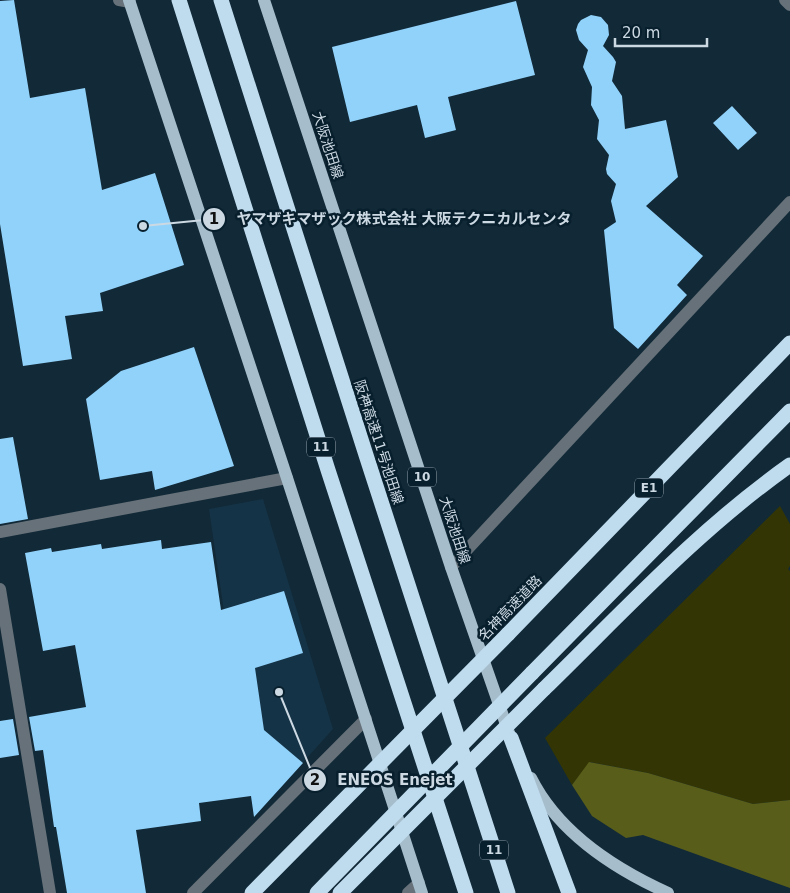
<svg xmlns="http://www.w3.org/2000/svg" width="790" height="893" font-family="'DejaVu Sans','Noto Sans JP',sans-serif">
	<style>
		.built { fill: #153346 }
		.green { fill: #333604 }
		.forest { fill: #595d1a }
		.building { fill: #91d2fb }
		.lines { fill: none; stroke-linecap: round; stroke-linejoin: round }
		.minor { stroke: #667179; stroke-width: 12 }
		.major { stroke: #a6bdcc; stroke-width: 12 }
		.highway { stroke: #bfdbee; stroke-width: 15 }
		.highway-bridge { stroke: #bfdbee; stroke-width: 15 }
		.labels { text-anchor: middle; stroke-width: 5; stroke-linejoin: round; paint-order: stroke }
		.shield { fill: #081f2d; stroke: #91a1ac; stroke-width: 1 }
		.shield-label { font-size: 12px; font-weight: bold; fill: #ccd9e3 }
		.street-label { font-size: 14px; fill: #ccd9e3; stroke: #081f2d }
		.leader { fill: none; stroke: #ccd9e3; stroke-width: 2 }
		.callout-dot { fill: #ccd9e3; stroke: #081f2d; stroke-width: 2 }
		.mark-label { font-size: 15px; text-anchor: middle; font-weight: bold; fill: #111 }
		.callout-label { font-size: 15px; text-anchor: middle; font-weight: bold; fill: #ccd9e3; stroke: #081f2d; stroke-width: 5; stroke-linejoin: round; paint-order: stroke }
	</style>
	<rect width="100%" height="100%" fill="#122937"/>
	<path class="built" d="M263 499 333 729 254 817 209 509Z"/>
	<path class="green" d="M780 506 790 524V566L788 569 790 571V800L753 804 648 773 590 762 572 785 545 738Z"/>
	<path class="forest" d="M589 762 648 773 753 804 790 800V888L643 835 626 838 592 816 572 785Z"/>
	<path class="building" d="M14 0 30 98 85 88 102 190 155 173 184 265 100 293 103 311 65 316 72 359 23 366 0 224V1Z
		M516 1 535 75 448 97 456 130 425 138 417 105 350 122 332 47Z
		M591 15 601 17 608 25 609 35 603 46 613 57 616 62 612 81 622 96 625 129 666 120 678 177 646 206 703 256 677 285 687 295 638 349 614 328 604 230 616 222 611 201 616 184 607 174 606 169 609 155 597 139 599 120 591 105 592 87 583 67 588 50 579 40 576 30 578 24 581 20Z
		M732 106 757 133 738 150 713 123Z
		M194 347 234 466 155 490 152 471 100 480 86 399 121 371Z
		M13 437 28 519 0 524V439Z
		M161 540 162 549 211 542 221 610 284 591 303 653 255 668 264 730 303 763 254 817 251 796 199 803 201 821 136 830 146 893H67L56 827H54L43 750 35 751 29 717 86 707 75 645 43 651 25 553 51 548 52 552 101 544 102 549Z
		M13 719 19 755 0 758V721Z"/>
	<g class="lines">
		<path class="minor" d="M119 0 130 2
			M785 0 790 5
			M0 532 287 478
			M451 567 790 202
			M0 589 50 893
			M193 893 366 719
			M408 893 419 883"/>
		<path class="major" d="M129 0 287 478 422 893
			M264 0 451 567 509 733
			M531 778C558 832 615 869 668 893"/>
		<path class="highway" d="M179 0 328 470 466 893
			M221 0 366 455 508 893
			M508 634 790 343
			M532 673 790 411
			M544 689C623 612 699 529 790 465
			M511 738 569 893"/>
		<path class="highway-bridge" d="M252 893 508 634
			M317 893 532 673
			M340 893 544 689"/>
	</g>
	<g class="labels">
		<g class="shield">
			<rect x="307" y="437.5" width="28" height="19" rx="4"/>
			<rect x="408" y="467.5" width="28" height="19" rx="4"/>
			<rect x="635" y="478.5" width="28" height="19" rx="4"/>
			<rect x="480" y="840.5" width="28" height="19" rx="4"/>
		</g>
		<g class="shield-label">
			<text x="321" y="451">11</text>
			<text x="422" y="481">10</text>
			<text x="649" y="492">E1</text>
			<text x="494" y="854">11</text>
		</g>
		<g class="street-label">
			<text transform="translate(328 145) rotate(72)" y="5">大阪池田線</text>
			<text transform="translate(379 442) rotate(72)" y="5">阪神高速11号池田線</text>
			<text transform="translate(455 530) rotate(72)" y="5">大阪池田線</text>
			<text transform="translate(510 608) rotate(-46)" y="5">名神高速道路</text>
		</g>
	</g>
	<path class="leader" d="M143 226L214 219M279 692L315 780"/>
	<g class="callout-dot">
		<circle cx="143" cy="226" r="5"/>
		<circle cx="279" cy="692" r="5"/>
		<circle cx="214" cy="219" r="12"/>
		<circle cx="315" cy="780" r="12"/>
	</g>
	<g class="mark-label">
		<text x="214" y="224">1</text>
		<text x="315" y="785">2</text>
	</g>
	<g class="callout-label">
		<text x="404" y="224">ヤマザキマザック株式会社 大阪テクニカルセンタ</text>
		<text x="395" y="785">ENEOS Enejet</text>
	</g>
	<path d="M615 38v8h92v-8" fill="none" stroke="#ccd9e3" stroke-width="2.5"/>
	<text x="622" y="38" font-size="15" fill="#ccd9e3" stroke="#081f2d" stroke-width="4" paint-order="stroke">20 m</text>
</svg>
